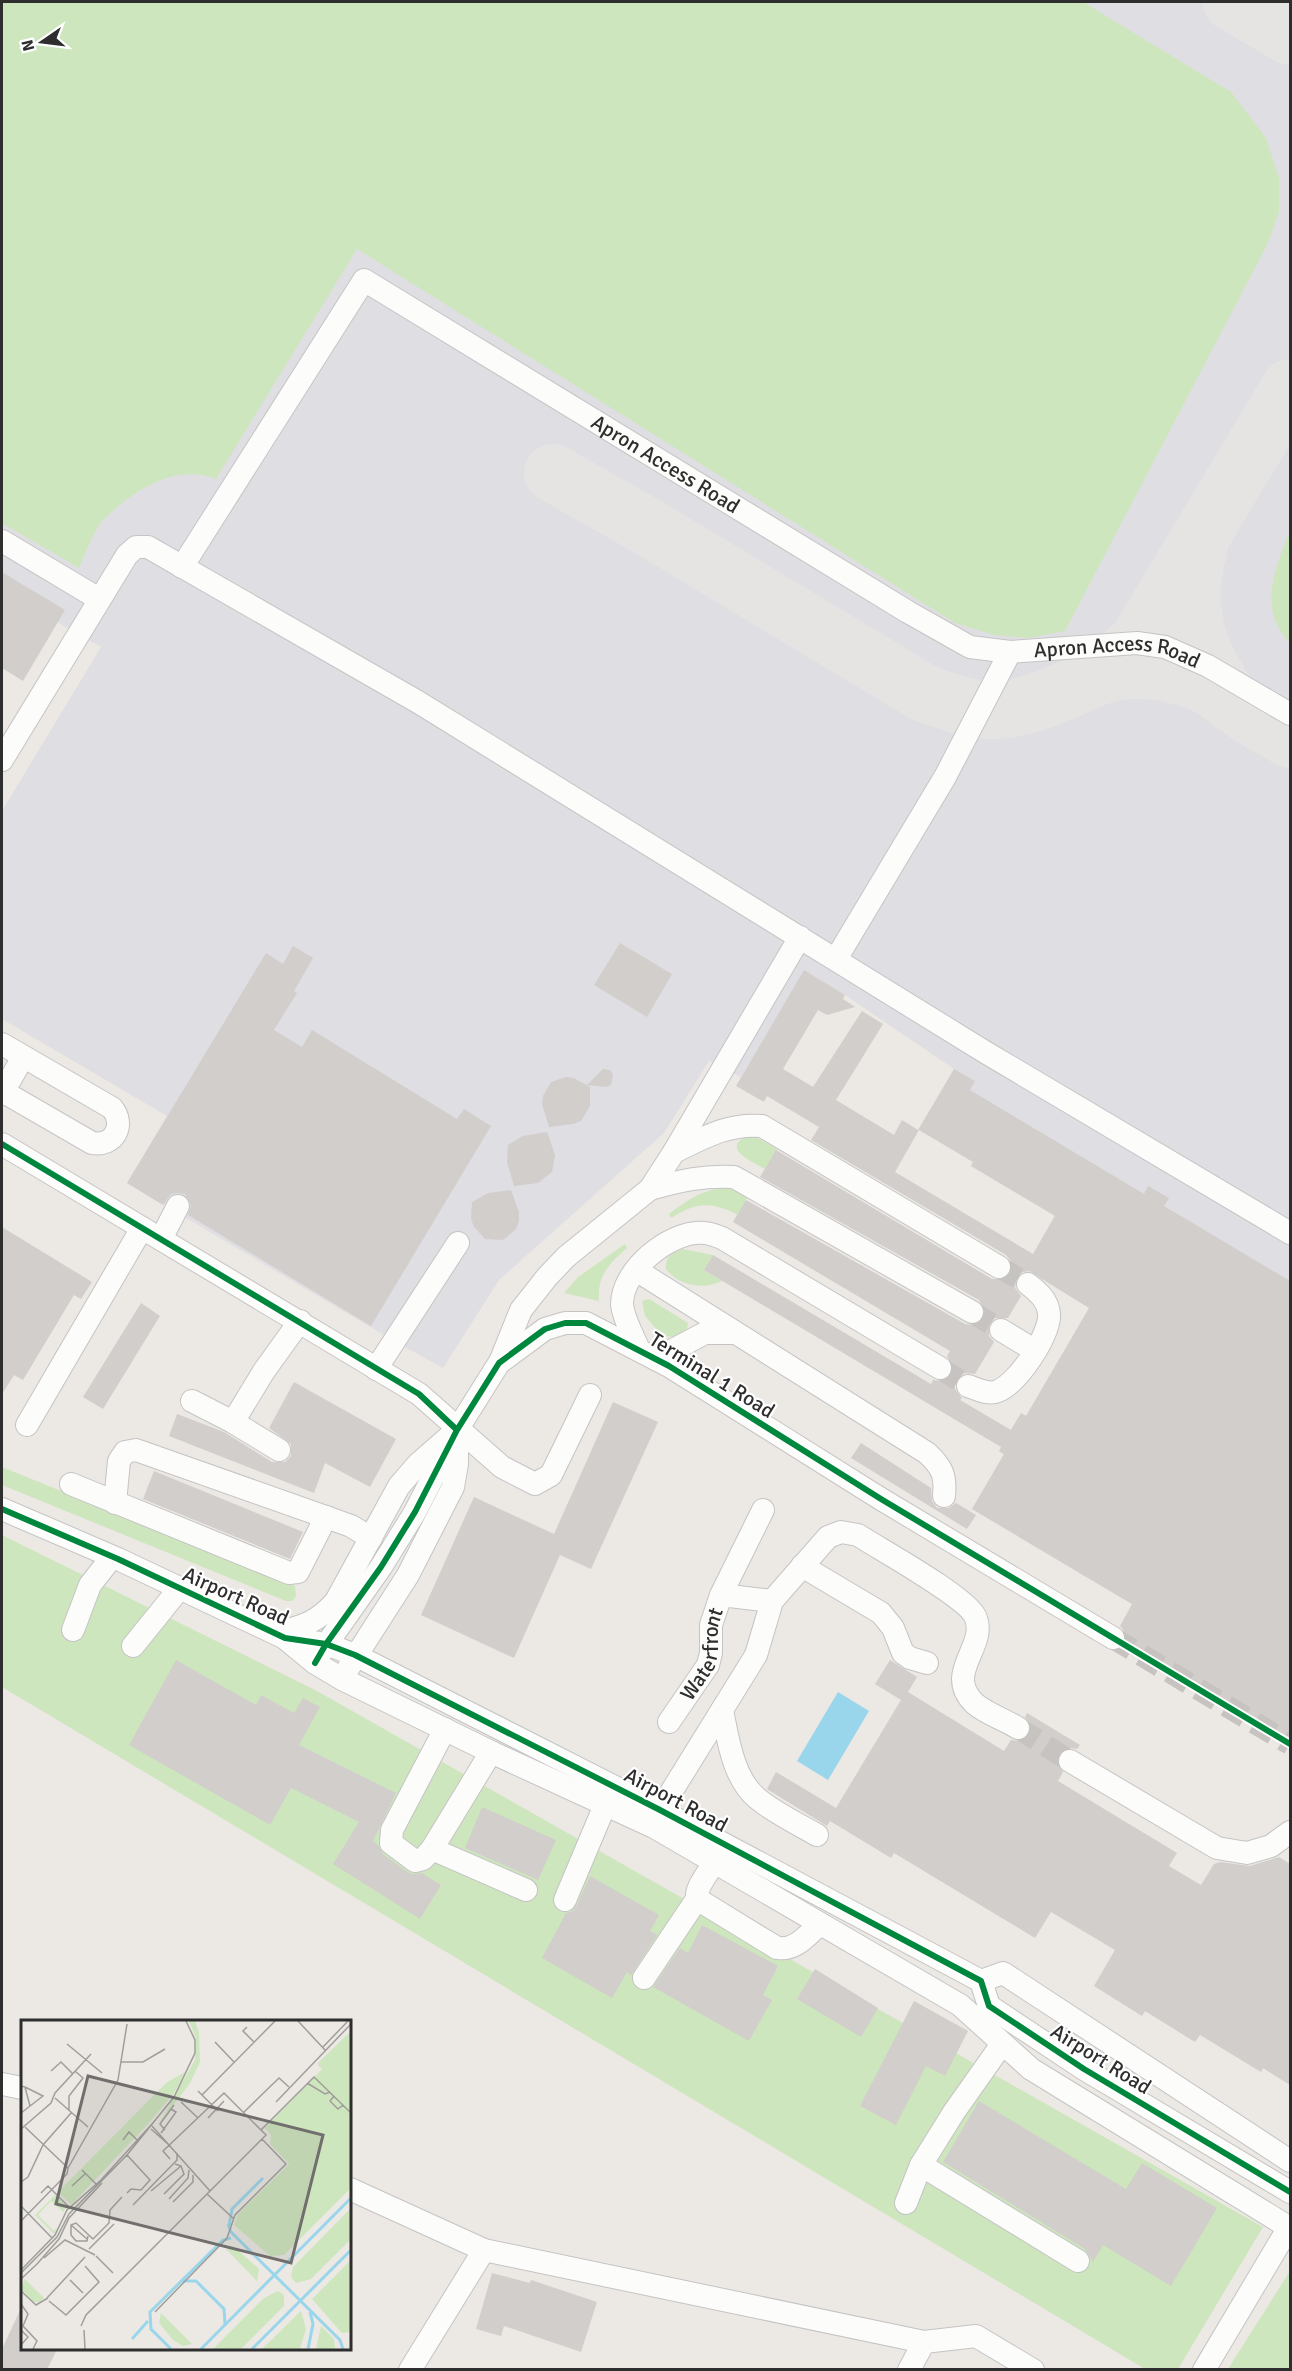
<svg xmlns="http://www.w3.org/2000/svg" width="1292" height="2371" font-family="Signika,sans-serif">
	<style>
		.airport { fill: #dfdee2 }
		.green { fill: #cee6be }
		.water { fill: #99d6ec }
		.lines { fill: none; stroke-linecap: round; stroke-linejoin: round }
		.taxiway { stroke: #e6e4e2; stroke-width: 58 }
		.building { fill: #d1cecb; fill-rule: evenodd }
		.minor-tunnel { stroke: #c6c3c0; stroke-width: 22; stroke-dasharray: 22 11; stroke-linecap: butt }
		.minor-casing { stroke: #c5c4c5; stroke-width: 24 }
		.minor { stroke: #fcfcfb; stroke-width: 22 }
		.cycleway-casing { stroke: #fff; stroke-width: 10 }
		.cycleway { stroke: #00873e; stroke-width: 6 }
		.labels { text-anchor: middle; stroke-width: 4.5; stroke-linejoin: round; paint-order: stroke }
		.street-label { font-size: 21px; fill: #2e2e2e; stroke: #fff }
		.inset-river { fill: none; stroke: #99d6ec; stroke-width: 3 }
		.inset-road { fill: none; stroke: #a09e9b; stroke-width: 1.5 }
		.view { fill: #706f6e; fill-opacity: 0.15; stroke: #706f6e; stroke-width: 3 }
		.inset-edge { fill: none; stroke: #2e2e2e; stroke-width: 3 }
	</style>
	<rect width="100%" height="100%" fill="#ece8e4"/>
	<path class="airport" d="M2 2H1290V1698L972 1509 1004 1455 999 1451 1011 1430 1021 1413 1027 1416 1102 1286 1037 1247 1055 1215 971 1166 973 1162 967 1159 992 1116 944 1087 954 1069 845 995 804 971 741 1077 709 1061 664 1133 499 1280 443 1368 394 1341 127 1183 167 1116 2 1019V811L101 647 57 622 64 610 2 572Z"/>
	<path class="green" d="M2 2H1083L1231 92 1266 138 1279 178V212L1267 245 1065 631 1028 638 994 635 955 623 357 249 216 479C179 465 143 485 115 509 110 514 102 519 99 525 91 538 85 554 79 568L2 523Z
		M1290 531V643C1257 609 1275 568 1290 531Z
		M748 1136H754L777 1149 765 1169C754 1163 719 1148 748 1136Z
		M722 1188 731 1189 748 1196 738 1215C711 1201 696 1202 671 1218L669 1214C686 1201 700 1191 722 1188Z
		M625 1244 627 1248C610 1263 597 1275 599 1301L564 1293 578 1277Z
		M683 1249 713 1255 704 1270 722 1281C705 1290 678 1286 666 1269 665 1256 672 1253 683 1249Z
		M649 1299 688 1323 687 1329 675 1337 662 1336 645 1316 642 1301Z
		M2 1467 295 1586 296 1596 292 1601H286L2 1485Z
		M2 1535 317 1691 1263 2227 1178 2369H1145L2 1687Z
		M1290 2271V2369H1228Z"/>
	<path class="water" d="M838 1692 869 1711 828 1780 797 1761Z"/>
	<g class="lines">
		<path class="taxiway" d="M1232 2 1290 36
			M553 473 648 527 924 693C947 701 971 711 995 710 1033 709 1066 689 1100 676 1133 664 1173 671 1204 684 1215 689 1225 698 1234 705
			M1199 547C1185 595 1192 642 1220 683 1224 690 1229 700 1236 705 1251 719 1273 728 1290 739
			M1086 680 1106 668 1137 643 1290 388"/>
	</g>
	<path class="building" d="M2 572 65 610 23 681 2 668Z
		M620 943 672 974 647 1017 594 985Z
		M293 946 313 958 294 991 297 993 274 1030 302 1047 312 1030 457 1119 464 1109 491 1126 371 1326 188 1215 191 1205 185 1194 178 1193 171 1194 163 1205 127 1183 266 953 283 964Z
		M804 970 845 995 843 999 855 1007 827 1015 818 1010 783 1069 813 1087 862 1011 883 1024 836 1100 894 1135 902 1120 918 1130 954 1069 975 1081 970 1090 1144 1194 1148 1186 1169 1198 1164 1206 1290 1281V1749L1121 1649 1125 1644 1126 1638 1124 1631 1120 1626 1132 1604 972 1509 1004 1454 999 1451 1001 1447 704 1270 713 1255 931 1384 933 1380 940 1381 951 1375 953 1368 947 1356 950 1351 733 1222 746 1200 965 1324 973 1325 983 1319 985 1311 979 1300 760 1177 776 1150 992 1279H1005L1011 1273V1261L1006 1255 811 1140 819 1127 767 1096 764 1102 736 1086ZM919 1130 973 1162 971 1166 1055 1216 1033 1254 895 1172ZM1029 1271 1089 1308 1026 1416 1021 1413 1011 1430 960 1400 962 1398 955 1389V1382L959 1376 965 1373 975 1374 994 1342 989 1336V1324L995 1318H1008L1021 1296 1015 1288 1017 1276 1023 1272Z
		M603 1069 610 1070 613 1075 611 1085 606 1087 587 1085Z
		M566 1077 574 1078 590 1087V1106L581 1121 573 1124 549 1127 542 1104 543 1096 551 1082Z
		M547 1132 555 1155 552 1172 538 1183 514 1186 507 1162 508 1145 523 1136Z
		M511 1190 519 1212V1221L516 1229 503 1240 485 1239 474 1227 471 1219 472 1202 488 1193Z
		M2 1227 92 1282 81 1299 74 1295 23 1380 14 1375 2 1394Z
		M141 1303 160 1316 103 1409 83 1397Z
		M294 1382 396 1439 370 1487 325 1463 314 1493 169 1436 177 1414 224 1432 272 1462H285L291 1456V1444L269 1428Z
		M613 1402 658 1422 591 1569 560 1555 514 1658 421 1615 474 1497 554 1534Z
		M861 1443 931 1488 932 1501 937 1508H949L956 1503 976 1515 967 1529 851 1458Z
		M154 1471 303 1532 290 1559 143 1499Z
		M176 1660 256 1705 261 1695 294 1713 303 1698 320 1707 299 1745 396 1793 373 1841 378 1845 383 1854 407 1872 413 1874 422 1873 441 1885 420 1919 333 1864 359 1822 291 1788 270 1825 129 1745Z
		M890 1660 917 1677 908 1692 1004 1751 1011 1740 1019 1741 1029 1735 1031 1727 1025 1717 1027 1713 1080 1745 1077 1749 1070 1748 1059 1754 1057 1761 1063 1772 1058 1781 1177 1853 1169 1866 1201 1885 1214 1864 1220 1862 1250 1866 1279 1857 1290 1864V2085L1263 2068 1261 2072 1200 2035 1195 2042 1145 2011 1142 2016 1094 1986 1115 1950 1051 1912 1035 1938 894 1853 891 1858 830 1821 827 1826 767 1789 776 1772 836 1808 901 1700 875 1684Z
		M482 1807 556 1840 538 1880 465 1848Z
		M590 1876 659 1915 650 1931 657 1935 631 1975 627 1972 612 1998 542 1958 566 1913 573 1911 577 1905Z
		M702 1925 778 1966 763 1995 772 2000 749 2041 653 1987 680 1948 688 1953Z
		M815 1969 878 2008 861 2037 797 1999Z
		M914 2001 968 2031 945 2076 926 2066 896 2125 860 2106Z
		M979 2101 1126 2189 1142 2163 1217 2208 1171 2286 1103 2245 1093 2262 1085 2249 943 2162Z
		M492 2273 530 2283 531 2280 597 2302 581 2352 504 2326 501 2336 476 2329Z
		M22 2306V2349H57L47 2370H2V2349Z"/>
	<g class="lines">
		<path class="minor-tunnel" d="M999 1267 1028 1284
			M972 1312 1001 1330
			M940 1368 968 1386
			M1113 1638 1290 1744
			M1018 1728 1070 1761"/>
		<g class="minor-casing">
			<g id="minor">
				<path d="M2 541 99 599"/>
				<path id="s1" d="M182 567 364 280 908 612 970 647 1010 652 1137 643 1165 647 1208 666 1290 714"/>
				<path d="M2 760 127 555 136 547H148L418 702 985 1052 1290 1233"/>
				<path d="M836 959 945 777 1010 652"/>
				<path d="M2 1044 112 1108C126 1125 114 1147 92 1143L2 1091"/>
				<path d="M2 1094 23 1057"/>
				<path d="M2 1144 419 1394 502 1467 535 1484 551 1475 590 1395"/>
				<path d="M674 1152C703 1138 728 1123 762 1126L999 1267"/>
				<path d="M650 1189C679 1181 704 1175 734 1177L972 1312"/>
				<path d="M161 1239 178 1206"/>
				<path d="M636 1270 927 1453C942 1467 946 1475 944 1496"/>
				<path d="M1001 1330 1034 1350"/>
				<path d="M638 1348C633 1335 623 1318 622 1304 622 1270 670 1230 704 1233 710 1233 716 1236 722 1238L940 1368"/>
				<path d="M656 1359 705 1333H733"/>
				<path d="M500 1362 521 1310 547 1277 566 1257 650 1189 674 1152 800 937"/>
				<path d="M376 1369 458 1243"/>
				<path d="M968 1386C977 1389 986 1394 995 1392 1016 1387 1051 1334 1049 1314 1048 1300 1038 1292 1028 1284"/>
				<path d="M192 1401 233 1422 279 1450"/>
				<path d="M233 1422 264 1371 300 1321"/>
				<path d="M27 1425 142 1228"/>
				<path d="M71 1484 289 1573 298 1572 326 1517"/>
				<path d="M115 1503 119 1461 125 1452 136 1450 326 1517 351 1526 371 1538"/>
				<path d="M2 1509 118 1559 285 1638 326 1644 355 1655 660 1810 981 1981 989 2006 1084 2069 1290 2192"/>
				<path d="M802 1566 881 1613 893 1628 903 1653 910 1658 927 1663"/>
				<path d="M721 1595 763 1510"/>
				<path d="M73 1630 90 1585 112 1557"/>
				<path d="M276 1632C302 1628 319 1621 336 1601L399 1486 418 1464 450 1436"/>
				<path d="M286 1639 315 1663 342 1679 491 1752 654 1827 960 2005 1031 2069 1290 2228"/>
				<path d="M133 1646 179 1589"/>
				<path d="M319 1655 381 1567 415 1512 457 1430 499 1363 545 1329 565 1323H586L669 1366 881 1499 1113 1638"/>
				<path d="M349 1667 408 1575 453 1487 457 1464V1437"/>
				<path d="M722 1710C728 1739 733 1779 758 1799 775 1813 798 1824 817 1835"/>
				<path id="s2" d="M669 1722 708 1665 711 1653V1625L721 1595 772 1601"/>
				<path d="M491 1752 432 1849 526 1890"/>
				<path d="M1070 1761 1217 1848 1247 1853 1271 1846 1290 1832"/>
				<path d="M655 1823 660 1810 756 1655 772 1601 828 1537 841 1532 858 1535C881 1550 965 1596 975 1616 989 1646 943 1672 974 1703 985 1713 1005 1720 1018 1728"/>
				<path d="M432 1849 423 1859 415 1861 391 1843 392 1830 445 1729"/>
				<path d="M697 1899 777 1948C796 1951 807 1935 820 1924"/>
				<path d="M565 1900 605 1805"/>
				<path d="M644 1978 697 1899C695 1888 708 1873 714 1863"/>
				<path d="M981 1981 1003 1973 1290 2161"/>
				<path d="M2 2084 22 2088"/>
				<path d="M921 2165 1078 2261"/>
				<path d="M350 2189 484 2250 924 2342"/>
				<path d="M906 2203 921 2165 954 2112 1002 2044"/>
				<path d="M410 2370 484 2250"/>
				<path d="M909 2370 924 2342 976 2336 1033 2370"/>
				<path d="M1204 2370 1289 2227"/>
			</g>
		</g>
		<use href="#minor" class="minor"/>
		<g class="cycleway-casing">
			<path id="cycleway" d="M2 1144 419 1394 457 1430
				M2 1509 118 1559 285 1638 326 1644 355 1655 660 1810 981 1981 989 2006 1084 2069 1290 2192
				M315 1663 326 1644 381 1567 415 1512 457 1430 499 1363 545 1329 565 1323H586L669 1366 881 1499 1290 1744"/>
		</g>
		<use href="#cycleway" class="cycleway"/>
	</g>
	<g class="labels">
		<g class="street-label">
			<text dy="7" stroke="none"><textPath href="#s1" startOffset="693">Apron Access Road</textPath></text>
			<text dy="7" stroke="none"><textPath href="#s1" startOffset="1197">Apron Access Road</textPath></text>
			<text transform="translate(712 1375) rotate(32)" y="7">Terminal 1 Road</text>
			<text transform="translate(236 1596) rotate(24)" y="7">Airport Road</text>
			<text dy="7" stroke="none"><textPath href="#s2" startOffset="78">Waterfront</textPath></text>
			<text transform="translate(676 1800) rotate(28)" y="7">Airport Road</text>
			<text transform="translate(1101 2059) rotate(32)" y="7">Airport Road</text>
		</g>
	</g>
	<g transform="translate(21 2020)">
		<rect width="330" height="330" fill="#ece8e4"/>
		<path d="M168 1H174L178 13 179 42 169 63 137 105 174 40 175 18ZM330 11V168L263 235 249 236 213 205 217 194 268 144 249 124 250 115 244 108 301 49 296 44ZM164 52 154 72 127 104 50 185 37 172 145 63ZM34 175 46 187 42 192 30 181 17 195 33 211 37 207 33 214 14 195ZM330 188V219L290 259 275 263 270 257 272 247ZM212 226 238 249 236 261 205 229ZM330 240V312L321 313 291 279ZM4 259 23 278 19 282H12L0 269ZM257 271 263 275V286L220 329H192L243 278ZM280 291 285 309 279 329H241ZM140 293 171 324 162 326 152 320 138 303ZM300 306 313 319 314 329H295Z" fill="#cee6be"/>
		<path class="inset-river" d="M207 204 210 212 319 320 322 329M208 206 211 189 242 158M161 261H175L203 289 204 304M111 319 127 301M150 329 130 309 129 292 202 220 210 218M180 329 330 178M231 329 330 230M287 329 292 304 289 292"/>
		<path class="inset-road" d="M277 1 304 30M226 7 222 11 233 22M194 22 213 42M46 24 81 53M302 27 327 1M100 42H122L144 29M30 51 40 42 52 54M286 63 304 74 309 72M0 66 4 67 9 86M177 71 197 91M181 75 254 1M313 76 309 81 317 89 322 85M34 78 67 107M160 82 177 98M255 82 330 4M48 90V76L62 58 54 51M223 92 258 58 268 67M0 93 22 76 4 67M187 98 203 81M187 98 203 81M131 106 189 171M0 109 30 83 34 73 70 34M130 109 147 124M144 110 139 104 153 85M240 110 293 57 330 93M140 113 155 92 150 89M102 120 108 112 116 120M47 148 97 60 106 4M61 150 75 164M0 162 7 157 22 125 51 92M51 166 65 153M130 171 160 146M20 173 27 166 49 188M106 173 110 169 120 170 129 160 106 135M143 174 163 154 160 146 154 144M186 174 213 199M148 179 167 158 168 150M152 182 172 162V155M112 185 156 140V133M0 186 31 218M0 201 46 154 47 148 4 107M50 205 66 219M67 216 66 221H55L50 215V205L55 203 72 219 88 203 89 190 101 177M68 229 93 204M75 236 92 253M23 238 44 220 74 235M16 244 38 219 48 198 81 163M0 250 34 215 46 190 80 160 131 104M0 253 36 217 48 194 106 135 153 77 174 33V20L165 1M0 259 16 244M49 260 62 273M0 271 15 285 27 278M26 278 64 237M28 281 45 295 78 262 64 246M0 284 7 294 2 306 16 321 12 329M134 292 206 218 214 195 265 144 241 119M60 306 65 295 245 115 203 73 142 131 149 139M0 310 7 317 0 325M63 310 64 329"/>
		<path class="view" d="M67 56 302 115 270 243 35 184Z"/>
		<rect width="330" height="330" class="inset-edge"/>
	</g>
	<rect width="1292" height="2371" fill="none" stroke="#2e2e2e" stroke-width="6"/>
	<g transform="translate(42 42) rotate(256)" stroke="#ffffff" stroke-width="4.5" paint-order="stroke">
	<path d="M0-4.5L10 22L0 15L-10 22Z" fill="#2e2e2e"/>
	<text y="-9" font-size="16" font-weight="bold" text-anchor="middle" fill="#2e2e2e">N</text>
	</g>
</svg>
